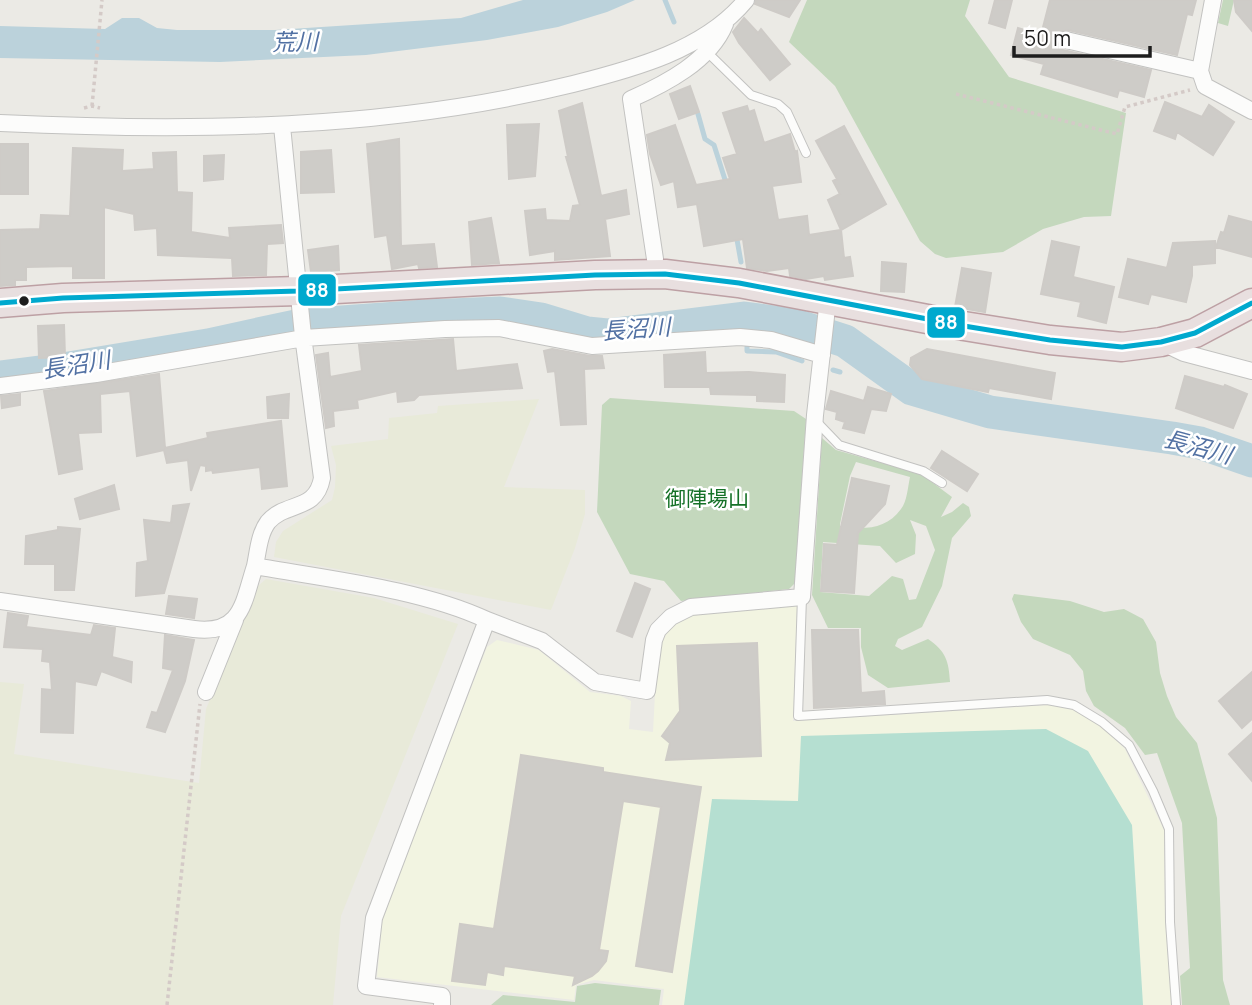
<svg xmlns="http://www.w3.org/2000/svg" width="1252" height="1005" font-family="Manrope,'Noto Sans JP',sans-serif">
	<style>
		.education { fill: #f2f4e1 }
		.farmland { fill: #e8ead9 }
		.forest { fill: #c4d8bd; fill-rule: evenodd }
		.pitch { fill: #b5dfd1 }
		.water { fill: #bbd2db }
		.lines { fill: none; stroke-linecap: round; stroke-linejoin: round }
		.stream { stroke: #bbd2db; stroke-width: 5 }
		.river { stroke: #bbd2db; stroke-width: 33 }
		.building { fill: #ceccc8; stroke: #cecbc7; stroke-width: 2 }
		.lane-casing { stroke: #c2c2c0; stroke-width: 10 }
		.street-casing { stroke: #c2c2c0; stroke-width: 18 }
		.highway-casing { stroke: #bda0a4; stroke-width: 31 }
		.path { stroke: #d4cac7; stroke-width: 3.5; stroke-dasharray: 3.5 3.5; stroke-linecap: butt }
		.lane { stroke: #fcfcfb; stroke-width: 8 }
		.street { stroke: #fcfcfb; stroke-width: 16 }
		.highway { stroke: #e8dfdf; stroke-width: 28 }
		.bus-1-casing { stroke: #fff; stroke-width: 10 }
		.bus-1 { stroke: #00a9ce; stroke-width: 5 }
		.bus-dot { fill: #1d1d1d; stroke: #fff; stroke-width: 2.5 }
		.labels { text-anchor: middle; stroke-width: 5; stroke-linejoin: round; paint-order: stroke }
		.park-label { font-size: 21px; fill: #157127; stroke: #fff }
		.water-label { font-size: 23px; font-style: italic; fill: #5271a3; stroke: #fff }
		.line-badge { stroke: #fff; stroke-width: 2.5 }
		.badge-label { font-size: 19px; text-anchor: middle; font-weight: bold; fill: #fff }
	</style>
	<rect width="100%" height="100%" fill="#ebeae5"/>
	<path class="education" d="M797 604 793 721 1049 705 1071 708 1099 724 1125 749 1164 830 1165 918 1172 1005H662L664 989 594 980 576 985 574 1000 377 977 383 915 487 647 497 640 539 650 590 692 621 696 631 701 629 729 653 732 657 656 662 635 673 624 695 613Z"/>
	<path class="farmland" d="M539 399 504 487 585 490V514L575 548 551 610 274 557 276 542 283 531 332 500 335 487 336 465 331 446 388 439 389 418 437 413 438 406Z
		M266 579 374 598 458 624 341 916 333 1005H0V682L24 684 14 754 199 783 206 709 258 586Z"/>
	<path class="forest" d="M807 0H970L965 16 1009 77 1126 113 1111 216 1084 217 1043 229 1003 252 946 258 935 254 920 241 835 86 789 42Z
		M1223 0H1234L1228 26 1218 23Z
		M610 398 794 411 806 419 795 583 789 589 681 601 664 581 630 574 597 512 602 405Z
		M822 438 836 450 921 474 952 497 941 517 952 512 963 503 969 507 971 516 952 538 942 586 922 627 898 639 895 646 902 650 928 639C946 651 949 662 950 682L888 688 868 675 861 647V628H828L812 595ZM856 462 910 477C908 486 907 502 901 509 886 530 862 530 840 526V524L850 476ZM910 520 926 526 935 550 916 599 909 600 903 579 892 576 869 596 820 592 823 542 880 546 896 563 915 554 916 535Z
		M1014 594 1070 601 1104 612 1124 609 1143 619 1156 642 1160 673 1167 696 1176 717 1197 743 1217 818 1223 980 1230 1005H1182L1180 976 1190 968 1182 823 1157 753 1145 755 1125 728 1094 706 1086 691 1083 671 1070 655 1033 639 1021 622 1012 599Z
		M595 983 661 990 659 1005H491L503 995 575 1002 577 986Z"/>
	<path class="pitch" d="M1046 729 1088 751 1132 825 1143 1005H684L712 799 798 801 801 736Z"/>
	<path class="water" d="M523 0H635L607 12 558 27 487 40 366 55 220 62 0 58V26L105 29 122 18H139L157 28 177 30H275L461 18Z"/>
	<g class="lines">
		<path class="stream" d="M665 0 674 22
			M698 114 705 139 714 145 727 186
			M736 234 741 262
			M747 347V351L776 352 802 361
			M833 370 840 372"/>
		<path class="river" d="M0 377 57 370 208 345 300 325 426 316 500 313 541 319 587 333 607 335 744 318 795 325 845 341 912 389 990 412 1172 438 1200 443 1252 461"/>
	</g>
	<path class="building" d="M756 0H800L789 17 755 4Z
		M995 0H1012L1005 28 989 23Z
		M1050 0H1196L1192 15 1187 14 1177 55 1068 30 1058 33 1056 42 1063 50 1151 70 1144 97 1119 90 1117 97 1041 74 1044 64 1011 55 1018 28 1041 35Z
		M1234 0H1252V31L1236 12Z
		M744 18 758 33 761 29 790 64 770 80 739 43 733 32Z
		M690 86 699 112 679 119 670 94Z
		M1165 102 1202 117 1209 105 1234 122 1213 155 1177 132 1175 139 1154 131Z
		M582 103 601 196 626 190 629 214 605 219 610 256 555 260V251L530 255 525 211 545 209 546 220 570 221 573 206 580 205 566 157H568L559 111Z
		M747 106 749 112 754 110 764 143 790 134 795 152 797 151 801 182 772 186 778 220 807 216 809 235 841 230 844 258 850 257 853 276 825 280 824 276 806 279 790 276 789 268 767 271 747 268 743 239 704 246 697 204 678 207 674 181 661 185 650 154 647 135 675 125 696 185 730 179 723 158 737 154 723 113Z
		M539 124 535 176 509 179 507 125Z
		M844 126 886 204 841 230 828 200 840 194 833 181 837 179 816 141Z
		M399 139 401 246 434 244 437 267 419 268 418 264 392 269 387 235 375 237 367 144Z
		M0 144H28V194H0Z
		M73 148 123 150 122 171 154 169 153 153 176 152 177 192 192 193 191 232 230 238 229 228 281 225 283 243 267 244 266 275 233 276 232 258 158 255 157 228 135 230 134 214 104 207V278H73V266L26 267V280H15V285L0 286V230L40 229 41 215 70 216Z
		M331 150 334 192 301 193V152Z
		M224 155 223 179 204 181V156Z
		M1229 216 1252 222V257L1216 247 1221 232 1224 233Z
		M491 218 499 263 472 265 469 222Z
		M1052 241 1079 247 1073 277 1114 287 1106 323 1078 316 1081 302 1041 294Z
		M1215 241V263L1192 265V276L1186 302 1151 294 1148 304 1119 297 1128 259 1167 268 1173 243Z
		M338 246 339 270 311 272 308 250Z
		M882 262 906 264 904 292 881 291Z
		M962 268 991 273 985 312 955 307Z
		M64 325 65 357 39 358 38 326Z
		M453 339 456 371 517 364 522 388 419 395 414 400 398 402 397 391 357 400 358 408 333 411 334 426 326 428 316 355 328 353 330 377 362 371 359 345Z
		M552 349 590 356H602L604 368 584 369 586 424 561 425 555 371 548 372 544 351Z
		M927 349 1055 373 1051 399 989 388 988 392 922 379 910 365 911 358Z
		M705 352 706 373 749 372 785 375 784 402 757 401V395L711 394 710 387H665L664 355Z
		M159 374 165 448 208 438 207 433 281 421 287 486 262 489 260 467 213 473 212 470 206 471V466L200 465 191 491 188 460 167 463 164 450 137 456 130 391 100 394 101 432 78 433 82 469 59 474 44 391Z
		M1185 376 1224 387 1225 385 1247 394 1233 428 1176 408Z
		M868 387 891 394 886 411 871 409 864 433 843 428 845 422 836 419 837 412 826 409 831 391 864 401Z
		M20 394V405L2 408 1 396Z
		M289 394 288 418H268L267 397Z
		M942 451 978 474 967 491 931 468Z
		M852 478 889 486 885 504 858 533 854 593 821 591 824 544 837 545Z
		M114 485 119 509 80 519 75 499Z
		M189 504 164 593 136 596 137 563 148 561 144 520 171 523 173 506Z
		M58 527 80 529 74 590H55V564H25L26 536 58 530Z
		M635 583 650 589 632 637 617 631Z
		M169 596 197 599 194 618 166 614Z
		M8 613 28 616 26 627 91 635 94 625 115 628 112 657 132 662 131 682 101 671 96 685 75 681 73 733 41 732 42 689 52 690 50 662 42 661 43 649 4 647Z
		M812 630H858L861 693 884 691 885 704 814 708Z
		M165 635 194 640 185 681 165 732 147 727 152 712 157 713 173 670 163 668Z
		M757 643 761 756 666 760 670 743 662 736 680 711 677 646Z
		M1252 672V719L1242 728 1219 701Z
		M1252 733V781L1229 754Z
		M521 755 603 768V772L701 787 672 972 636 966 661 807 623 801 599 950 608 951 606 961 598 971 592 976 573 985 575 976 504 966 503 975 487 972 485 985 452 981 460 924 494 929Z"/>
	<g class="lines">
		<g class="lane-casing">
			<path id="lane" d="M706 51 751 95 778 104 787 112 806 153
				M815 420 839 445 923 471 942 483
				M802 597 798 716 1047 700 1074 705 1102 722 1129 745 1153 791 1169 829 1170 922 1176 1005"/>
		</g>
		<g class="street-casing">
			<path id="street" d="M1213 0 1200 71 1205 86 1252 111
				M1066 40 1200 71
				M0 123C192 132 386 130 573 84 633 69 705 50 746 0
				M282 126 303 336 322 478C316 512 286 501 268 522 259 534 258 552 255 566 327 579 421 589 487 620L374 918 366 986 442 996V1005
				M655 259 631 99C665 84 710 61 725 24
				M1163 343 1184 353 1252 371
				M0 386 96 374 304 338 445 329 499 328 592 346 740 337 771 340 822 355
				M0 601 194 629C242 635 243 603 255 566
				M487 620 542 641 595 682 647 691 654 640 658 630 671 617 691 607 802 597 815 415 828 299
				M206 692 235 620"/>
		</g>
		<g class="highway-casing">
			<path id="highway" d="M0 303 63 298 299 291 595 275 665 274 739 283 964 326 1050 340 1122 347 1161 342 1195 333 1252 303"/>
		</g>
		<path class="path" d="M956 94 1117 134 1125 107 1190 90
			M92 106 102 0
			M84 108 92 106 100 108
			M167 1005 200 704"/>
		<use href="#lane" class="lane"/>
		<use href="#street" class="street"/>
		<use href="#highway" class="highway"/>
		<g class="bus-1-casing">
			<path id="bus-1" d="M0 303 63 298 299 291 595 275 665 274 739 283 964 326 1050 340 1122 347 1161 342 1195 333 1252 303"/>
		</g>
		<use href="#bus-1" class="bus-1"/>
	</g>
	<circle class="bus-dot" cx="24" cy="301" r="6"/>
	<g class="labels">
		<g class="park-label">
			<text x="707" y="506">御陣場山</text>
		</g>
		<g class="water-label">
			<text transform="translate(295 42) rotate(-1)" y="8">荒川</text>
			<text transform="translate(636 329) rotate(-4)" y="8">長沼川</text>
			<text transform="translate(76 365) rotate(-9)" y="8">長沼川</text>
			<text transform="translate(1198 447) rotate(15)" y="8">長沼川</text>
		</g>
	</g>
	<g class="line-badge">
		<rect x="297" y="273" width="40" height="34" rx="7" fill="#00a9ce"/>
		<rect x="926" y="306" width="40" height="33" rx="7" fill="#00a9ce"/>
	</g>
	<g class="badge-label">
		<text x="317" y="297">88</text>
		<text x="946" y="329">88</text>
	</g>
	<path d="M1014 46v10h136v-10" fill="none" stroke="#1d1d1d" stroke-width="3.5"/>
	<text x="1024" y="46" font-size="21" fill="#1d1d1d" stroke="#ffffff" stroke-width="5" paint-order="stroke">50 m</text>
</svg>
